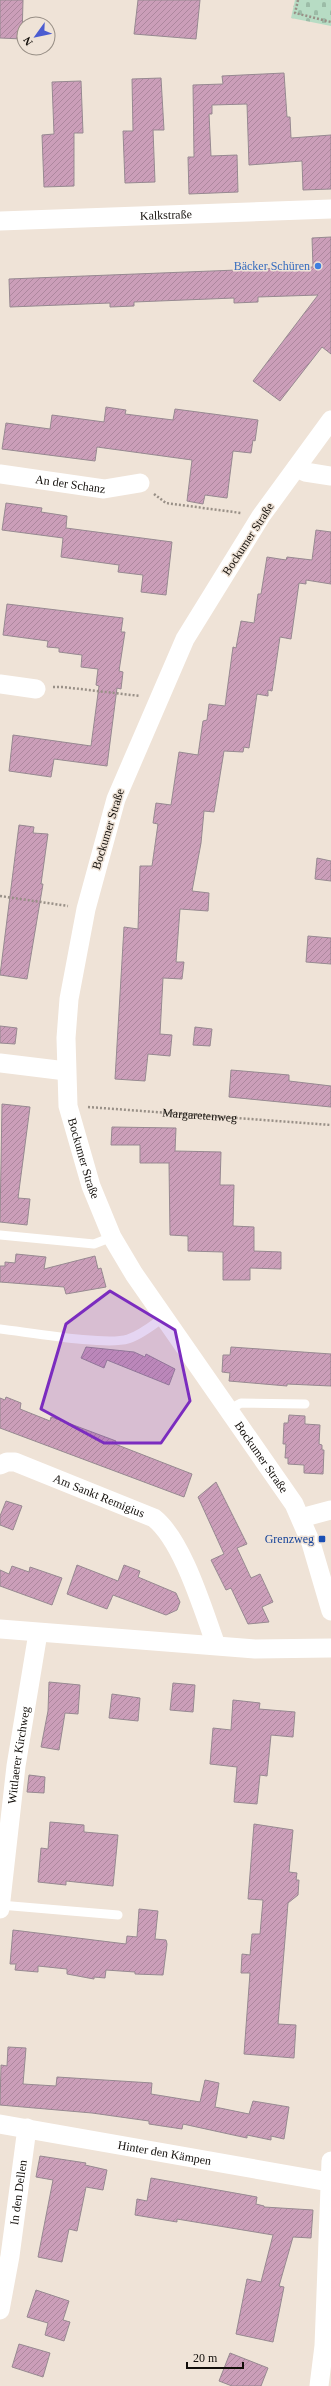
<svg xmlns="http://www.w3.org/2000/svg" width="331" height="2386" font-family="Georgia,serif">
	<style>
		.cemetery { fill: url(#cemetery-stones) }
		.building { fill: url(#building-hatch); stroke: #978991 }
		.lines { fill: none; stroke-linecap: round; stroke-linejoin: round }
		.path { stroke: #999087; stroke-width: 2.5; stroke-dasharray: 2 2; stroke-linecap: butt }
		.service { stroke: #fff; stroke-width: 9 }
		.minor { stroke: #fff; stroke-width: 19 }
		.marked { fill: #7b2cbf; fill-opacity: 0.2; stroke: #7b2cbf; stroke-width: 3; stroke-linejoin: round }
		.shop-dot { fill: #3f7fe0; stroke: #efe3d7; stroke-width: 1.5 }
		.transit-dot { fill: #1a4fb4; stroke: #efe3d7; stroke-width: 1.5 }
		.labels { text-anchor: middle; stroke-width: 3; stroke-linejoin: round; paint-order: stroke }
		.street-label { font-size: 12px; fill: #120e0a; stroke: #efe3d7 }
		.shop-label { font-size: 12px; fill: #366cbe; stroke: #efe3d7; text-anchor: end }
		.transit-label { font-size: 12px; fill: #164399; stroke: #efe3d7; text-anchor: end }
	</style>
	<defs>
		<pattern id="cemetery-stones" width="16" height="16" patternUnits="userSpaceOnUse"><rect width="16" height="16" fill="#b7dcc4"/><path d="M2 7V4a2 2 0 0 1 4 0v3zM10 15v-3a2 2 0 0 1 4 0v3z" fill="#9cbca7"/></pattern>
		<pattern id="building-hatch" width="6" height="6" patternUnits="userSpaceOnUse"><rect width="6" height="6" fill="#cb9eb9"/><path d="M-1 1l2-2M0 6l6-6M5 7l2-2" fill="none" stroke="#ad879e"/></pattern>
	</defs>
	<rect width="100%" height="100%" fill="#efe3d7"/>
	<path class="cemetery" d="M295 0H331V26L291 18Z"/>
	<path class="building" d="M0 0H23L22 39 0 38Z
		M138 0H200L196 39 134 34Z
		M284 73 287 117H290L291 138 331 135V189L303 190 302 161 249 165 247 104 212 105V114H209L211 156 237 155 238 192 189 194 188 157H194L193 85 223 84 222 76Z
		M161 78 164 130H153L155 182 125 183 123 131H133L132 79Z
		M81 81 83 133H74V186L44 187 42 135 54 134 52 82Z
		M331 237V354L322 347 280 401 253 381 318 295 258 297V302L234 303V298L134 302V306L110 307V303L10 307 9 279 313 267 312 238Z
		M106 407 126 410 125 414 173 420 175 409 258 420 255 441 253 440 251 453 233 451 227 498 205 495 203 504 187 501 192 460 97 447 95 461 2 449 6 423 50 429 52 415 104 422Z
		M6 503 42 508 41 512 67 516 66 528 172 542 166 595 141 592 143 575 118 572 119 565 61 557 63 538 2 530Z
		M316 530 331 532V584L306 580V584L299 583 291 639 280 637 272 691 268 690V696L257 694 249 748 244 747 243 752 224 751 214 812 204 811 201 843 192 891 209 893 208 911 180 909 176 962H184L182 979 163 978 160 1034 172 1035 170 1056 148 1054 145 1081 115 1079 124 927 138 929 140 866H152L158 824 153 823 156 803 171 805 179 752 198 755 203 721 207 720 209 704 225 706 233 647 236 648 241 621 254 623 258 594H261L267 557 286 560 287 557 312 560Z
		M7 604 123 618 121 632H125L119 671 123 672 121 689 117 688 107 766 54 759 51 777 9 771 13 735 91 746 99 686 96 685 98 669 81 667 82 655 59 652V648L47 647 48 641 3 635Z
		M19 825 34 827 33 833 48 834 41 884H43L27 979 0 975Z
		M317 858 331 861V881L315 879Z
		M308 936 331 938V964L306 962Z
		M0 1026 17 1028 15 1044 0 1043Z
		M195 1027 212 1029 210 1046 193 1045Z
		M231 1070 289 1075V1081L331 1086V1107L229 1097Z
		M2 1104 30 1107 18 1198 30 1199 27 1225 0 1222Z
		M112 1127 176 1128 175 1151 221 1152 220 1185H234L233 1226 254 1227V1251L281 1252V1269L250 1268V1280H223V1252L188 1251V1236L170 1235 169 1163H140V1145H111Z
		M16 1254 46 1257 44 1269 95 1256 98 1269 101 1268 106 1287 66 1294 64 1287 0 1282V1266H5V1262L15 1263Z
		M86 1347 134 1352 145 1357 146 1354 175 1369 169 1385 107 1360 104 1368 81 1358Z
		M231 1347 331 1354V1386L287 1384V1386L229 1381 230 1373 222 1372 223 1355H230Z
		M6 1397 21 1403 20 1409 50 1421 51 1417 60 1420 116 1441 115 1444 192 1474 184 1497 0 1428V1398L5 1400Z
		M289 1415 305 1416V1424L320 1425 319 1444 322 1445V1450H324L323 1474 304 1473V1465L288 1464V1458H285L286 1444H283L284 1423H288Z
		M216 1482 247 1544 237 1548 251 1578 260 1574 273 1602 262 1607 269 1622 248 1624 231 1588 226 1590 211 1560 224 1554 198 1497Z
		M6 1501 22 1506 13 1530 0 1525V1516Z
		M77 1565 118 1581 124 1565 140 1571 138 1577 176 1593 180 1602 177 1610 166 1615 113 1595 107 1609 67 1594Z
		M12 1566 29 1572 30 1567 62 1578 52 1605 0 1586V1570L9 1574Z
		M49 1682 80 1685 78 1714 65 1713 59 1750 41 1747 48 1711Z
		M173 1683 195 1685 193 1712 170 1710Z
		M112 1694 140 1698 138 1721 109 1718Z
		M233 1700 260 1703 259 1709 295 1712 293 1737 271 1735 267 1776 260 1775 257 1804 234 1802 237 1767 210 1764 213 1728 231 1730Z
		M29 1775 45 1777 44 1793 27 1792Z
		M50 1822 84 1825V1832L118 1835 113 1886 66 1881V1885L38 1882 41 1848 48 1849Z
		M254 1824 293 1830 289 1872 297 1873 296 1880H299L298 1895 288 1903 278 2024 296 2025 294 2058 244 2054 250 1973H241L242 1954 250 1955 252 1934H260L263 1900 248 1899Z
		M139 1909 158 1911 155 1939 166 1940 167 1944 163 1975 135 1974V1972L106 1970 105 1978 94 1977V1979L67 1974V1969L38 1966V1972L15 1970 16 1964H10L13 1930 126 1944 127 1936 137 1937Z
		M8 2047 26 2048 23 2084 56 2086 57 2077 152 2083 151 2094 200 2102 205 2080 219 2083 215 2107 249 2114 253 2101 289 2107 284 2139 271 2136V2140L247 2135V2138L183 2124 182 2129 149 2124V2121L92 2113 0 2105 1 2065 7 2066Z
		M40 2156 86 2163 85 2165 107 2170 103 2190 86 2187 77 2231 69 2229 62 2262 38 2257 53 2180 36 2177Z
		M151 2178 257 2197 256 2204 264 2206V2207L313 2210 311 2238 293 2237 279 2286 284 2287 273 2342 236 2334 247 2279 261 2282 273 2235 177 2219V2222L135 2215 137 2199 147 2201Z
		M36 2290 69 2301 63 2320 70 2322 64 2341 45 2335 48 2323 27 2317Z
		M19 2344 50 2353 43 2377 12 2367Z
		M230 2353 268 2368 261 2386H232L219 2381Z"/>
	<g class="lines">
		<g class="path">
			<path d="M298 0 295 13 331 22"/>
			<path d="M154 494 166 503 241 513"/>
			<path d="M53 687H63L140 696"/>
			<path d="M0 896 68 906"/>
			<path id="s1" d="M88 1107 331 1125"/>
		</g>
		<path class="service" d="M0 1235 94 1244 112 1237
			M0 1329C27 1332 106 1346 128 1339 141 1335 153 1325 164 1317
			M228 1410 241 1403 305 1404
			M0 1905 118 1915"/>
		<g class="minor">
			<path id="s2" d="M0 221 331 209"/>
			<path id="s3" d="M331 420 261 516 185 639 116 799 86 909 69 999 66 1038 68 1106 91 1186 112 1237 134 1274 294 1504 311 1543 331 1611"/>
			<path d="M297 467 305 472 331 476"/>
			<path id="s4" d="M0 474 104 489 140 483"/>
			<path d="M0 684 36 689"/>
			<path d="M0 1063 66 1071"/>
			<path id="s5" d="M0 1465 7 1462H15L154 1518C183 1541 203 1610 216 1645"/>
			<path d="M301 1518 331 1510"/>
			<path d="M0 1629 255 1649 331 1648"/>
			<path id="s6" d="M0 1909 16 1766 38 1633"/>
			<path id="s7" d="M0 2124 329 2182"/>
			<path id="s8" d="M0 2310 10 2256 27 2128"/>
			<path d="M319 2386 324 2346 331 2161"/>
		</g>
	</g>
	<path class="marked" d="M110 1291 175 1330 190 1401 161 1443H104L41 1409 66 1324Z"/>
	<circle class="shop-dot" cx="318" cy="266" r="4"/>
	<rect class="transit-dot" x="318" y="1535" width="8" height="8" rx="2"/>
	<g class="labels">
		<g class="street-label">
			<text dy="4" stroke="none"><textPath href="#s2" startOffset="166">Kalkstraße</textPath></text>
			<text dy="4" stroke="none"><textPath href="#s4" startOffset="71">An der Schanz</textPath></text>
			<text transform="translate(248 539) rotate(-57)" y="4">Bockumer Straße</text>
			<text transform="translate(108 829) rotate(-73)" y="4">Bockumer Straße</text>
			<text dy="4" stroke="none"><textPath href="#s1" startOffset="112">Margaretenweg</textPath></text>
			<text dy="4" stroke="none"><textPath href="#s3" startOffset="805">Bockumer Straße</textPath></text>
			<text dy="4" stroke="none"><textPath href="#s3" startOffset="1155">Bockumer Straße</textPath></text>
			<text dy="4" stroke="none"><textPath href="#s5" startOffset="106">Am Sankt Remigius</textPath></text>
			<text dy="4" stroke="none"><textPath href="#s6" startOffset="155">Wittlaerer Kirchweg</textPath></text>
			<text dy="4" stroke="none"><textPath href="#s7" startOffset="167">Hinter den Kämpen</textPath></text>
			<text dy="4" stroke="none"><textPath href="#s8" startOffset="119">In den Dellen</textPath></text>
		</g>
		<g class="shop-label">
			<text x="310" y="270">Bäcker Schüren</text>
		</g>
		<g class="transit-label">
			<text x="314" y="1543">Grenzweg</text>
		</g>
	</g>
	<g transform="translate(36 36) rotate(237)"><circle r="19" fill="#efe3d7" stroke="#978e85"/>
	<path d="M0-3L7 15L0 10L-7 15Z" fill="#4b5cd1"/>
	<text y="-6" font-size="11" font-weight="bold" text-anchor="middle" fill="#120e0a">N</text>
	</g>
	<path d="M187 2362v6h56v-6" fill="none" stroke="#120e0a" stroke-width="2"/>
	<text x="193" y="2362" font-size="12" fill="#120e0a" stroke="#efe3d7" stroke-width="3" paint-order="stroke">20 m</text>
</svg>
